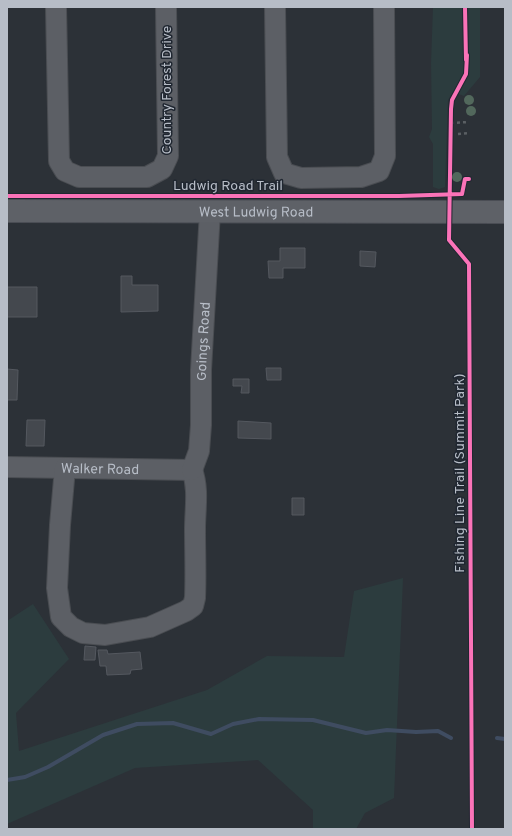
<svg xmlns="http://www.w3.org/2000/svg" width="512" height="836" font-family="Overpass,sans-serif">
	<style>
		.green { fill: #2c3c3e }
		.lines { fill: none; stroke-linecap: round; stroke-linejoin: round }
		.stream { stroke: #3f4c61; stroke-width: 4 }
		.building { fill: #44484e; stroke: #54585f }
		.minor-casing { stroke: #4a4d52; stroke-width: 22 }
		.major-casing { stroke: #4a4d54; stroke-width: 24 }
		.path { stroke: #5a5f63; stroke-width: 2.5; stroke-dasharray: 3 3; stroke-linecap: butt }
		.minor { stroke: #5c5f65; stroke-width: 20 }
		.major { stroke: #5e6167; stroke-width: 22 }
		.cycleway-casing { stroke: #202731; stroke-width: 6 }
		.cycleway { stroke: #fb73b8; stroke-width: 4 }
		.tree { fill: #52685c }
		.labels { text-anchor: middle; stroke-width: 3; stroke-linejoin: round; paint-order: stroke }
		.street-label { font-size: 14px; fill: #b7bdc7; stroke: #202731 }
	</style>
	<rect width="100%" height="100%" fill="#2c3137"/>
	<path class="green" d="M433 7H480V77L464 96 453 92 448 100 445 187 439 189 433 187V144L429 137 432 129 431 63Z
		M403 578 394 798 365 813 356 829H313V810L258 760 135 768 7 824V621L33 604 69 659 16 713 19 751 207 690 267 656 344 657 354 591Z"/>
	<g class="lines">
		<path class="stream" d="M497 738 505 739
			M7 780 25 777 48 767 103 735 137 724 173 723 211 734 233 724 259 719 313 720 366 733 387 730 416 732 438 731 451 738"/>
	</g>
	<path class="building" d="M280 248H305V268H283V278H269L268 261H280Z
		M360 251 376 252 375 267 360 266Z
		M121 276H132V285H158V311L121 312Z
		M7 287H37V317H7Z
		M266 368H281V380H267Z
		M7 369 18 370 17 400H7Z
		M233 379H249V393H241L242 386H233Z
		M27 420H45L44 446H26Z
		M238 421 271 423V439L238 438Z
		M292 498H304V515H292Z
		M85 646 96 647 95 660H84Z
		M98 650H107L108 654 140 652 142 669 131 670 130 674 107 675 106 666H100Z"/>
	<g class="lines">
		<g class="minor-casing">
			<g id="minor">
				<path d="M56 7 59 161 65 171 79 177H147L162 169 168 156 166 7"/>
				<path d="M275 7 277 157 284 173 301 178 361 177 379 171 385 156 384 7"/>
				<path id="s1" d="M7 467 192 470"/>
				<path d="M65 468 60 525 57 588 61 617 71 627 83 633 105 635 150 627 186 611 193 606 195 598C196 575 195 552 195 529 195 509 199 489 192 470"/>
				<path id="s2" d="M192 470 199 451 201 425V370L210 211"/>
			</g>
		</g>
		<g class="major-casing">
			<g id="major">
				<path id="s3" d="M7 211 505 212"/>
			</g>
		</g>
		<path class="path" d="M451 123 469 122
			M458 134 469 133
			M461 194 465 179H469"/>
		<use href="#minor" class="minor"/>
		<use href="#major" class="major"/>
		<g class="cycleway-casing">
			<path id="cycleway" d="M465 7 466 60 467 55 466 74 452 100 451 109 449 240 469 264 472 829
				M7 196H399L462 194 465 179H469"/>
		</g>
		<use href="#cycleway" class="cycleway"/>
	</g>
	<g class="tree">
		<circle cx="469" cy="100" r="5"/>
		<circle cx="471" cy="111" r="5"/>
		<circle cx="457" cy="177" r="5"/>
	</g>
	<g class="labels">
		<g class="street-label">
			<text transform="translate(166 90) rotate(-90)" y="5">Country Forest Drive</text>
			<text x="228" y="190">Ludwig Road Trail</text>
			<text dy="5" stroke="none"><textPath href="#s3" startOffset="249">West Ludwig Road</textPath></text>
			<text dy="5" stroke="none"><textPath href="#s2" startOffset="130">Goings Road</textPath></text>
			<text dy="5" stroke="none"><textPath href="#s1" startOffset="93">Walker Road</textPath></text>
			<text transform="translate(459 473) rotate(-90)" y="5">Fishing Line Trail (Summit Park)</text>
		</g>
	</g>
	<rect width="512" height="836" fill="none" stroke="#b7bdc7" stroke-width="16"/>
</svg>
